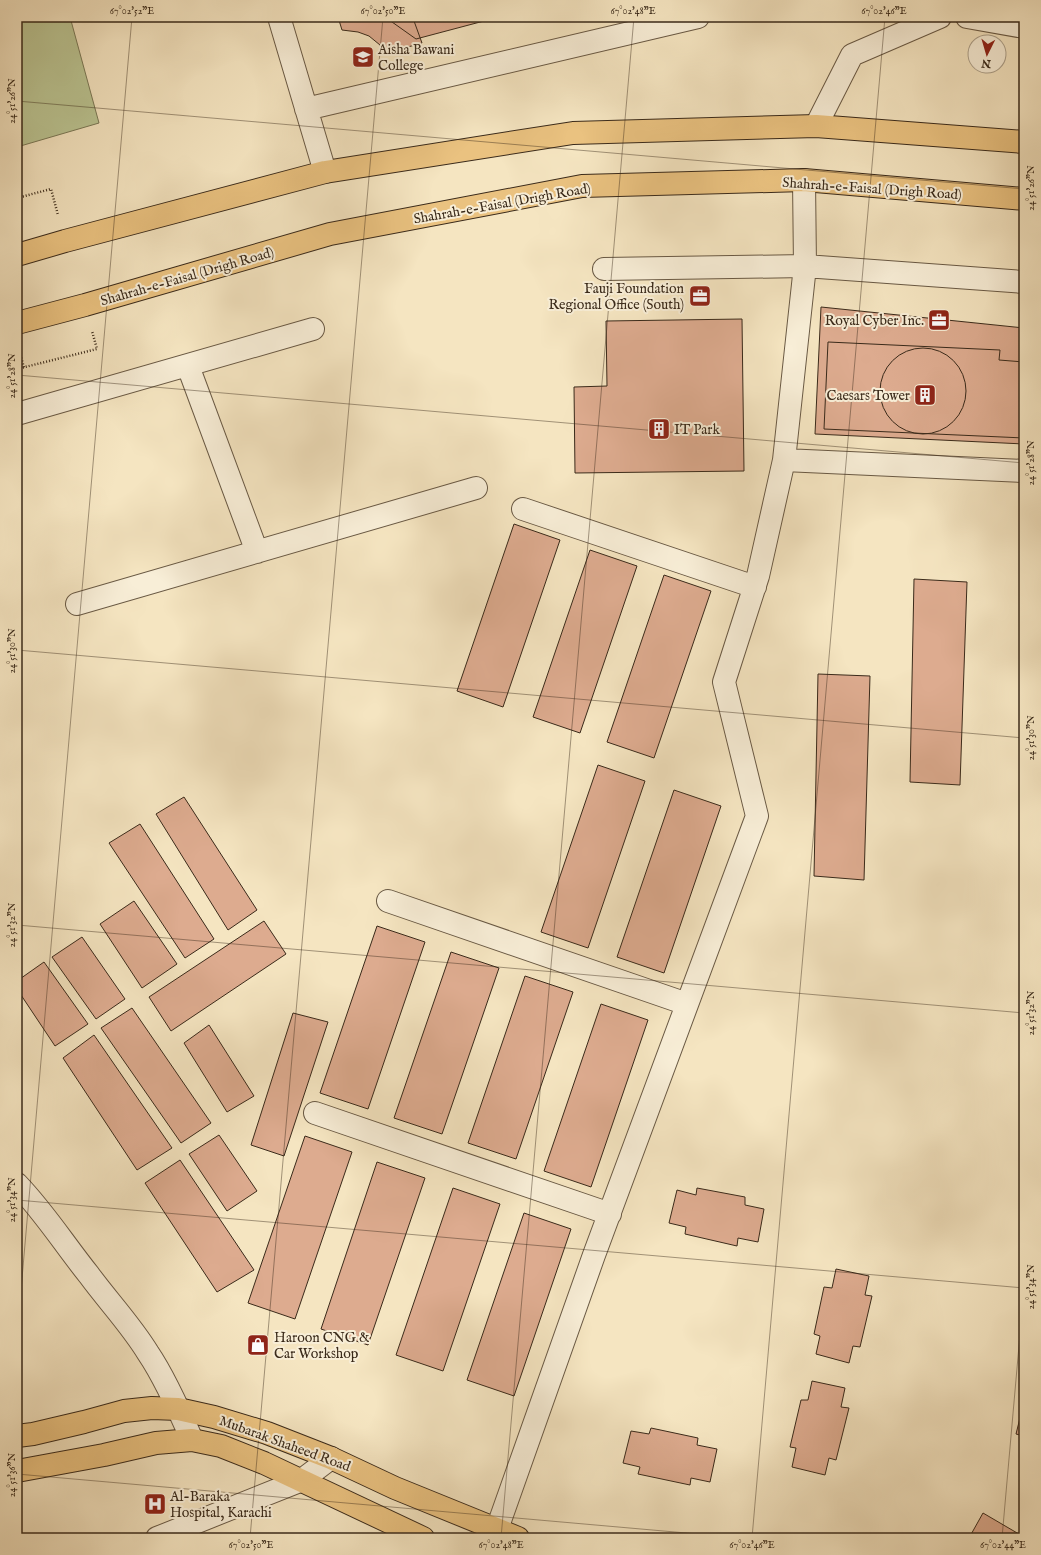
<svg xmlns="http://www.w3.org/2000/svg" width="1041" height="1555" font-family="'IM FELL English',serif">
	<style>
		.green { fill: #bbc593; stroke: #7a7856 }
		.building { fill: #ddab8f; stroke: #3a2a1a }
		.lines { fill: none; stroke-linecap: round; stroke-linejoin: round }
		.minor-casing { stroke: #695944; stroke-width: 24 }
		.major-casing { stroke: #3a2a1a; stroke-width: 24 }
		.highway-casing { stroke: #3a2a1a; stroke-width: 24 }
		.path { stroke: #3a2a1a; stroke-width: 2.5; stroke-dasharray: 1 2; stroke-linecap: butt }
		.minor { stroke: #f8eed7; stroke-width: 22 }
		.major { stroke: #eac280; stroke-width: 22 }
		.highway { stroke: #eac280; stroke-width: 22 }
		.ticks { fill: none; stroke: #3a2a1a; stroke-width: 1; stroke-opacity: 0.45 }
		.labels { text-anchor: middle; stroke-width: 4; stroke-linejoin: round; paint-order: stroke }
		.poi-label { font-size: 14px; fill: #3a2a1a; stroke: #f8eed7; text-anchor: start }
		.street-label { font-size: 14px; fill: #3a2a1a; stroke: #f8eed7 }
		.neatline { fill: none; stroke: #3a2a1a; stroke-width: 1.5 }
		.ticks-label { font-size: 10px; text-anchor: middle; fill: #3a2a1a }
	</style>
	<rect width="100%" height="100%" fill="#f5e5c1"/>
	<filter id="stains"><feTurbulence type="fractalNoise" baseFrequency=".005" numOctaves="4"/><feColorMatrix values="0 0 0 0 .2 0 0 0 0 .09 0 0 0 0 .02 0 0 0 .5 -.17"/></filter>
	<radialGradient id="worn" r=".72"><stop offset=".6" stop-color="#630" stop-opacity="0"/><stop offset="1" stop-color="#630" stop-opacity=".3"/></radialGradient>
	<path class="green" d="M17 17H70L99 123 17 147Z"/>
	<path class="building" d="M338 17H417L414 21 422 43 383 54 380 45 369 36 358 32 342 30Z
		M385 17H499L416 39Z
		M821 307 1024 328V444L815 434Z
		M742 319 744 471 575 473 574 387 607 386 606 321Z
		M828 342 1000 350 999 360 1024 362V438L824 429Z
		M880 391a43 43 0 1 1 86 0a43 43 0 1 1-86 0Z
		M514 524 560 540 503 707 457 691Z
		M590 550 637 566 580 733 533 717Z
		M664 575 711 591 654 758 607 742Z
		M914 579 967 582 960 785 910 782Z
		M818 674 870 676 864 880 814 876Z
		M598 765 645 781 588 948 541 932Z
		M674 790 721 806 664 973 617 957Z
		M184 797 257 910 228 930 156 814Z
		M140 824 214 939 185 958 109 843Z
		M134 901 177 964 142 988 100 924Z
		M264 921 286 954 171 1031 149 997Z
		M377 926 425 942 368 1109 320 1093Z
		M82 937 125 999 96 1019 52 957Z
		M451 952 499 968 442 1134 394 1118Z
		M44 962 88 1024 55 1046 17 989V981Z
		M525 976 573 992 516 1159 468 1143Z
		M601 1004 648 1020 591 1187 544 1171Z
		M132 1008 211 1123 181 1143 101 1028Z
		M293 1013 328 1022 284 1156 251 1145Z
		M209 1025 254 1096 227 1112 184 1043Z
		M94 1035 172 1148 137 1170 63 1058Z
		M219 1135 257 1191 227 1211 189 1154Z
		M305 1136 352 1152 295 1319 248 1303Z
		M180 1160 254 1270 217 1292 145 1183Z
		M377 1162 425 1178 368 1345 321 1329Z
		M453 1188 500 1204 443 1371 396 1355Z
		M697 1188 745 1197V1205L764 1209 758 1242 738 1238 737 1246 685 1234 686 1227 669 1223 677 1190 696 1195Z
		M524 1213 571 1229 514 1396 467 1380Z
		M836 1269 869 1276 865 1295 872 1296 860 1347 853 1346 849 1363 816 1354 820 1336 814 1334 824 1287 832 1288Z
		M812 1381 845 1388 841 1407 849 1408 836 1460 829 1458 825 1475 792 1467 796 1448 790 1447 801 1400H808Z
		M1024 1402V1436L1016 1434Z
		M651 1428 698 1438 697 1445 717 1449 710 1482 691 1478 690 1485 638 1474 640 1467 623 1463 631 1431 649 1434Z
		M983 1513 1024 1537V1538H969Z"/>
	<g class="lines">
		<g class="minor-casing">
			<path id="minor" d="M279 17 325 172
				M967 17 1024 27
				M306 109 698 17
				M816 126 852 55 940 17
				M604 269 805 266 1024 282
				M188 366 257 552
				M17 414 313 329
				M784 460 1024 471
				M523 509 755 587
				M77 604 476 488
				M388 901 687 1004
				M315 1113 610 1214
				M17 1184C45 1213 64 1244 89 1275 108 1301 131 1325 148 1353 165 1378 180 1412 192 1440
				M497 1529 594 1255 757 816 724 682 758 576 784 460 805 266 804 180
				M157 1538 302 1480 331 1458"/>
		</g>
		<g class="major-casing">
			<path id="major" d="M17 1436 33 1434 84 1422 124 1411 152 1408 178 1409 214 1417 267 1433 331 1458 395 1488 518 1538
				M17 1471 104 1455 156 1443 192 1440 221 1446 264 1463 423 1538"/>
		</g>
		<g class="highway-casing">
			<path id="highway" d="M17 255 65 241 325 172 573 133 816 126 1024 142
				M17 323 85 305 330 234 582 186 804 180 1024 199"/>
		</g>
		<path class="path" d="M17 198 51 189 58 215
			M19 349 24 368
			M17 369 97 349 92 331"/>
		<use href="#minor" class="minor"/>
		<use href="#major" class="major"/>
		<use href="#highway" class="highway"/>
	</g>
	<path class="ticks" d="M17 101 1024 189M17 375 1024 463M17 650 1024 738M17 925 1024 1013M17 1200 1024 1288M17 1336 132 17M17 1474 743 1538M250 1538 383 17M501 1538 634 17M752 1538 885 17M1002 1538 1024 1289"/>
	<defs>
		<g id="university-square" transform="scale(1.15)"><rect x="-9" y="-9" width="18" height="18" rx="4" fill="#8f2418" stroke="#f8eed7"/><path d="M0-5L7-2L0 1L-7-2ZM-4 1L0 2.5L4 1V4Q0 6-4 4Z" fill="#fff"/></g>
		<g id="office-square" transform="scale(1.15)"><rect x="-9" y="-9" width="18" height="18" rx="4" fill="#8f2418" stroke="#f8eed7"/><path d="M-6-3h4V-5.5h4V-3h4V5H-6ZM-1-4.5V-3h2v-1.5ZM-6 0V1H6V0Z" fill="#fff"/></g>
		<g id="building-square" transform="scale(1.15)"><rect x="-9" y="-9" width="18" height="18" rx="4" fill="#8f2418" stroke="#f8eed7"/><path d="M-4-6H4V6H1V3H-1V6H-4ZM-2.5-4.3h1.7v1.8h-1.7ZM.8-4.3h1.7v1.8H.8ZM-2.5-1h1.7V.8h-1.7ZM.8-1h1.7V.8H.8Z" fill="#fff"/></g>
		<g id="shop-square" transform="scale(1.15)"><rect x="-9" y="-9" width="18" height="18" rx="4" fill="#8f2418" stroke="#f8eed7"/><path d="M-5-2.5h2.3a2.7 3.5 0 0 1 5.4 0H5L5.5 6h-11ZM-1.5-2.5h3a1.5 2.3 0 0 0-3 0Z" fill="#fff"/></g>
		<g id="hospital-square" transform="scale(1.15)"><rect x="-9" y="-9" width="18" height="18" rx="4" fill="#8f2418" stroke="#f8eed7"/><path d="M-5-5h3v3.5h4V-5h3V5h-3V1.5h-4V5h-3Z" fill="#fff"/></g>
	</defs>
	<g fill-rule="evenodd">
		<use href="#university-square" x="363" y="57"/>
		<use href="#office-square" x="700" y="296"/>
		<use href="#office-square" x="939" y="320"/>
		<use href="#building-square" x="925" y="395"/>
		<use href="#building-square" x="659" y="429"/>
		<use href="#shop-square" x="258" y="1345"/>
		<use href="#hospital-square" x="155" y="1504"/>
	</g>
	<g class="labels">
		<g class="poi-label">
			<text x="378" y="54">Aisha Bawani<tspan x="378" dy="16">College</tspan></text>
			<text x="684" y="293" text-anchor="end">Fauji Foundation<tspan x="684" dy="16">Regional Office (South)</tspan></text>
			<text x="924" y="325" text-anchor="end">Royal Cyber Inc.</text>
			<text x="910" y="400" text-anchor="end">Caesars Tower</text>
			<text x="674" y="434">IT Park</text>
			<text x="274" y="1342">Haroon CNG &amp;<tspan x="274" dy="16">Car Workshop</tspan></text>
			<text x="170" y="1501">Al-Baraka<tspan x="170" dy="16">Hospital, Karachi</tspan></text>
		</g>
		<g class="street-label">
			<text transform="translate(872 188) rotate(4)" y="5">Shahrah-e-Faisal (Drigh Road)</text>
			<text transform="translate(502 203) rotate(-10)" y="5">Shahrah-e-Faisal (Drigh Road)</text>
			<text transform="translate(187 276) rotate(-16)" y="5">Shahrah-e-Faisal (Drigh Road)</text>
			<text transform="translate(285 1443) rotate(20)" y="5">Mubarak Shaheed Road</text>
		</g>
	</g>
	<rect width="1041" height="1555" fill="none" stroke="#f5e5c1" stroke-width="44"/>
	<g transform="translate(987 54) rotate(185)"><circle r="19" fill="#f8eed7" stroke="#aca08b"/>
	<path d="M0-3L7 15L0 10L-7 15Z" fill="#8f2418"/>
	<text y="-6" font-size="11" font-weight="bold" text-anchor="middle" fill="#3a2a1a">N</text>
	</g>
	<rect x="22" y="22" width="997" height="1511" class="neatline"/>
	<g class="ticks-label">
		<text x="132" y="14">67°02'52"E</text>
		<text x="383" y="14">67°02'50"E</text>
		<text x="633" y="14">67°02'48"E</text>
		<text x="884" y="14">67°02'46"E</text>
		<text transform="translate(11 101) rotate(-90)" y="4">24°51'26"N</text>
		<text transform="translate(1030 188) rotate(-90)" y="4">24°51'26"N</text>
		<text transform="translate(11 376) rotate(-90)" y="4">24°51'28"N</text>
		<text transform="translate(1030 463) rotate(-90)" y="4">24°51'28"N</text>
		<text transform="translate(11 651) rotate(-90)" y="4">24°51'30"N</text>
		<text transform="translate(1030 738) rotate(-90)" y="4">24°51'30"N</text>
		<text transform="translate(11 925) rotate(-90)" y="4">24°51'32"N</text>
		<text transform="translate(1030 1013) rotate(-90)" y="4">24°51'32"N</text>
		<text transform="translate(11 1200) rotate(-90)" y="4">24°51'34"N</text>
		<text transform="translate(1030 1287) rotate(-90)" y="4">24°51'34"N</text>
		<text transform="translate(11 1475) rotate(-90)" y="4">24°51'36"N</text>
		<text x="251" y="1548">67°02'50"E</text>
		<text x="501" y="1548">67°02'48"E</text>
		<text x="752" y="1548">67°02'46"E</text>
		<text x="1003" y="1548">67°02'44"E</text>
	</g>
	<rect width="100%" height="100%" filter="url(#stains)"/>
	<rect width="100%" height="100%" fill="url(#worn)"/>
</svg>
